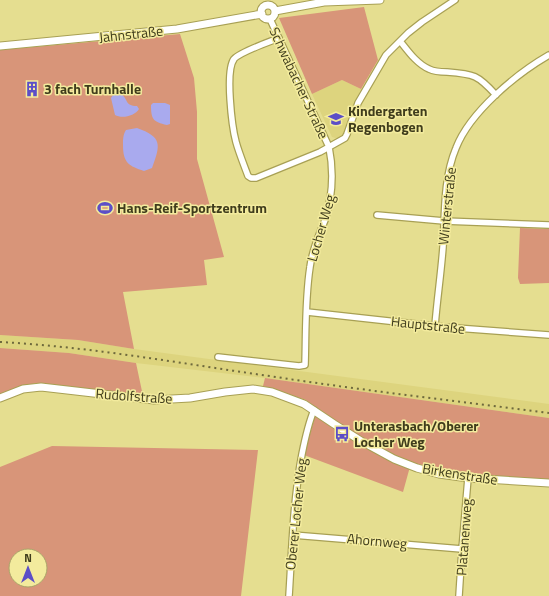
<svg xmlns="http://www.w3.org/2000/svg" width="549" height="596" font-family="'Titillium Web',sans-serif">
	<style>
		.built { fill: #ddd47e }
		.green { fill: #d89579; fill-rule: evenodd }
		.water { fill: #a9aaee }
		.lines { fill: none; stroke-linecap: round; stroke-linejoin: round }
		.minor-casing { stroke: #a8a054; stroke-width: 8 }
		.tertiary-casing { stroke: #a8a054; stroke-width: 9 }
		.minor { stroke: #fff; stroke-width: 5.5 }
		.tertiary { stroke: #fff; stroke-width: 7 }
		.rail { stroke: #6e693d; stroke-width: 2; stroke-dasharray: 2 4; stroke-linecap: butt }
		.labels { text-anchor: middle; stroke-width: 3; stroke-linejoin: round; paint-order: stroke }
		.street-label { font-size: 14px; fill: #3f3c1c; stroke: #f3eb9d }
		.poi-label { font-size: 14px; font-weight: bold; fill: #3f3c1c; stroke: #f3eb9d; text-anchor: start }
	</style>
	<rect width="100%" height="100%" fill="#e5de90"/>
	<path class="built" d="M342 80 361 89 354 103 344 134 338 139 332 137 312 94Z
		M0 335 78 340 134 349 549 404V418L265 378 136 363 69 353 0 348Z"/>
	<path class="green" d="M364 7 378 60 361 89 342 80 312 94 279 18Z
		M180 34 194 78 197 112V159L224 257 204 260 207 285 123 292 134 349 78 340 0 335V50Z
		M520 228 549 229V283L520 284 518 278Z
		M0 348 69 353 136 363 143 396 36 383 0 394Z
		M265 378 549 418V483L495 478 411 463 403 492 304 455 317 409 306 400 263 386Z
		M52 446 258 450 241 596H0V467ZM16 556H40V580H16Z"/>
	<path class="water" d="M120 93C129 99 124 106 137 106L139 109C135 116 122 119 115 115L111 98 113 95Z
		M153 103H165L170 105V124L167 125C153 122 151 119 151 105Z
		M137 128C162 137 161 144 152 168L144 171C129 166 123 163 123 145 123 139 123 135 126 130Z"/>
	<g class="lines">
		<g class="minor-casing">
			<path id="minor" d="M279 38C269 42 240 52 234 59 225 71 232 127 236 142 239 153 244 165 248 176L251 178H256L320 152 345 138 347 134 358 103 386 55 408 33 422 22 455 0
				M400 41C408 51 417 64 429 69 435 72 441 72 447 72 474 74 478 75 496 95
				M377 215 444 221 549 225
				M307 312 443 327 549 335
				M435 326C437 300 441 274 443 247 445 215 443 179 456 148 470 112 516 74 549 55
				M218 357 299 366 305 365C306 332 305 299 310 267 312 250 319 235 325 220 333 195 334 172 329 147L270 19
				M293 535 462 549
				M289 596C292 549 293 501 302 454 305 439 308 424 314 410
				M459 596 462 549 468 478"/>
		</g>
		<g class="tertiary-casing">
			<path id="tertiary" d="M261 12a7 7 0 1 1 14 0a7 7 0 1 1-14 0Z
				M275 11 324 2 380 0
				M0 46 177 29 262 14
				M0 398 23 389 41 387 154 400 190 398 225 392 253 389 272 392 304 404 334 424 361 441 394 459 417 468 439 474 468 478 549 483"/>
		</g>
		<use href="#minor" class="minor"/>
		<use href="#tertiary" class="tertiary"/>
		<path class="rail" d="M0 342C93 347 184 364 276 377 367 391 458 401 549 413"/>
	</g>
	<defs>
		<g id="building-bare" transform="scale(1.2)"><path d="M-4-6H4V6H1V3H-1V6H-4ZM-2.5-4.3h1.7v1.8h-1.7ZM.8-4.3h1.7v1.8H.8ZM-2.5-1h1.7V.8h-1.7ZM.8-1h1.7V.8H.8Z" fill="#5c4ec7" stroke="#f3eb9d" stroke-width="2.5" paint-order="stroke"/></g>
		<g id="school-bare" transform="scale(1.2)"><path d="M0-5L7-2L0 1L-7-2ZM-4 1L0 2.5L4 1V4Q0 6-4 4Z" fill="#5c4ec7" stroke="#f3eb9d" stroke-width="2.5" paint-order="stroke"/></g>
		<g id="stadium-bare" transform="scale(1.2)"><path d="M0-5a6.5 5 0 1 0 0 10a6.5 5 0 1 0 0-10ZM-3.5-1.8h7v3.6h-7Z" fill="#5c4ec7" stroke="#f3eb9d" stroke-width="2.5" paint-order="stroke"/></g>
		<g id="bus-bare" transform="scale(1.2)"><path d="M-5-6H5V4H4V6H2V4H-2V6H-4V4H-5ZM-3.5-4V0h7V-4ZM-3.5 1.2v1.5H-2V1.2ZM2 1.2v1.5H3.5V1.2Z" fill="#5c4ec7" stroke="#f3eb9d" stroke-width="2.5" paint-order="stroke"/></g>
	</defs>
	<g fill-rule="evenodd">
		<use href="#building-bare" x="32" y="89"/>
		<use href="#school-bare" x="336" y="119"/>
		<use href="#stadium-bare" x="105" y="208"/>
		<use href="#bus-bare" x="342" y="434"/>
	</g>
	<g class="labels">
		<g class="street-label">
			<text transform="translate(131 34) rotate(-6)" y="5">Jahnstraße</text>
			<text transform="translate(299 83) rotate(65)" y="5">Schwabacher Straße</text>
			<text transform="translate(447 206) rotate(-84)" y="5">Winterstraße</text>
			<text transform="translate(321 228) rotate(-74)" y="5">Locher Weg</text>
			<text transform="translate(428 325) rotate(6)" y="5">Hauptstraße</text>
			<text transform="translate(134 396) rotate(4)" y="5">Rudolfstraße</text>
			<text transform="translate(460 474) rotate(9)" y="5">Birkenstraße</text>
			<text transform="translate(296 514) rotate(-84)" y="5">Oberer Locher Weg</text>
			<text transform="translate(464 537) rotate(-86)" y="5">Platanenweg</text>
			<text transform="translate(377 541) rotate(5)" y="5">Ahornweg</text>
		</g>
		<g class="poi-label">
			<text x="44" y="94">3 fach Turnhalle</text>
			<text x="348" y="116">Kindergarten<tspan x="348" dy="16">Regenbogen</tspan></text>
			<text x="117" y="213">Hans-Reif-Sportzentrum</text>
			<text x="354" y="431">Unterasbach/Oberer<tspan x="354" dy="16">Locher Weg</tspan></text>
		</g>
	</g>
	<g transform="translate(28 568)"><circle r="19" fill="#f3eb9d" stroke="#aba569"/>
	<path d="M0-3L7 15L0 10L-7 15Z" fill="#5c4ec7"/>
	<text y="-6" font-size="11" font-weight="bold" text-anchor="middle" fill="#3f3c1c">N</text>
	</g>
</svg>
